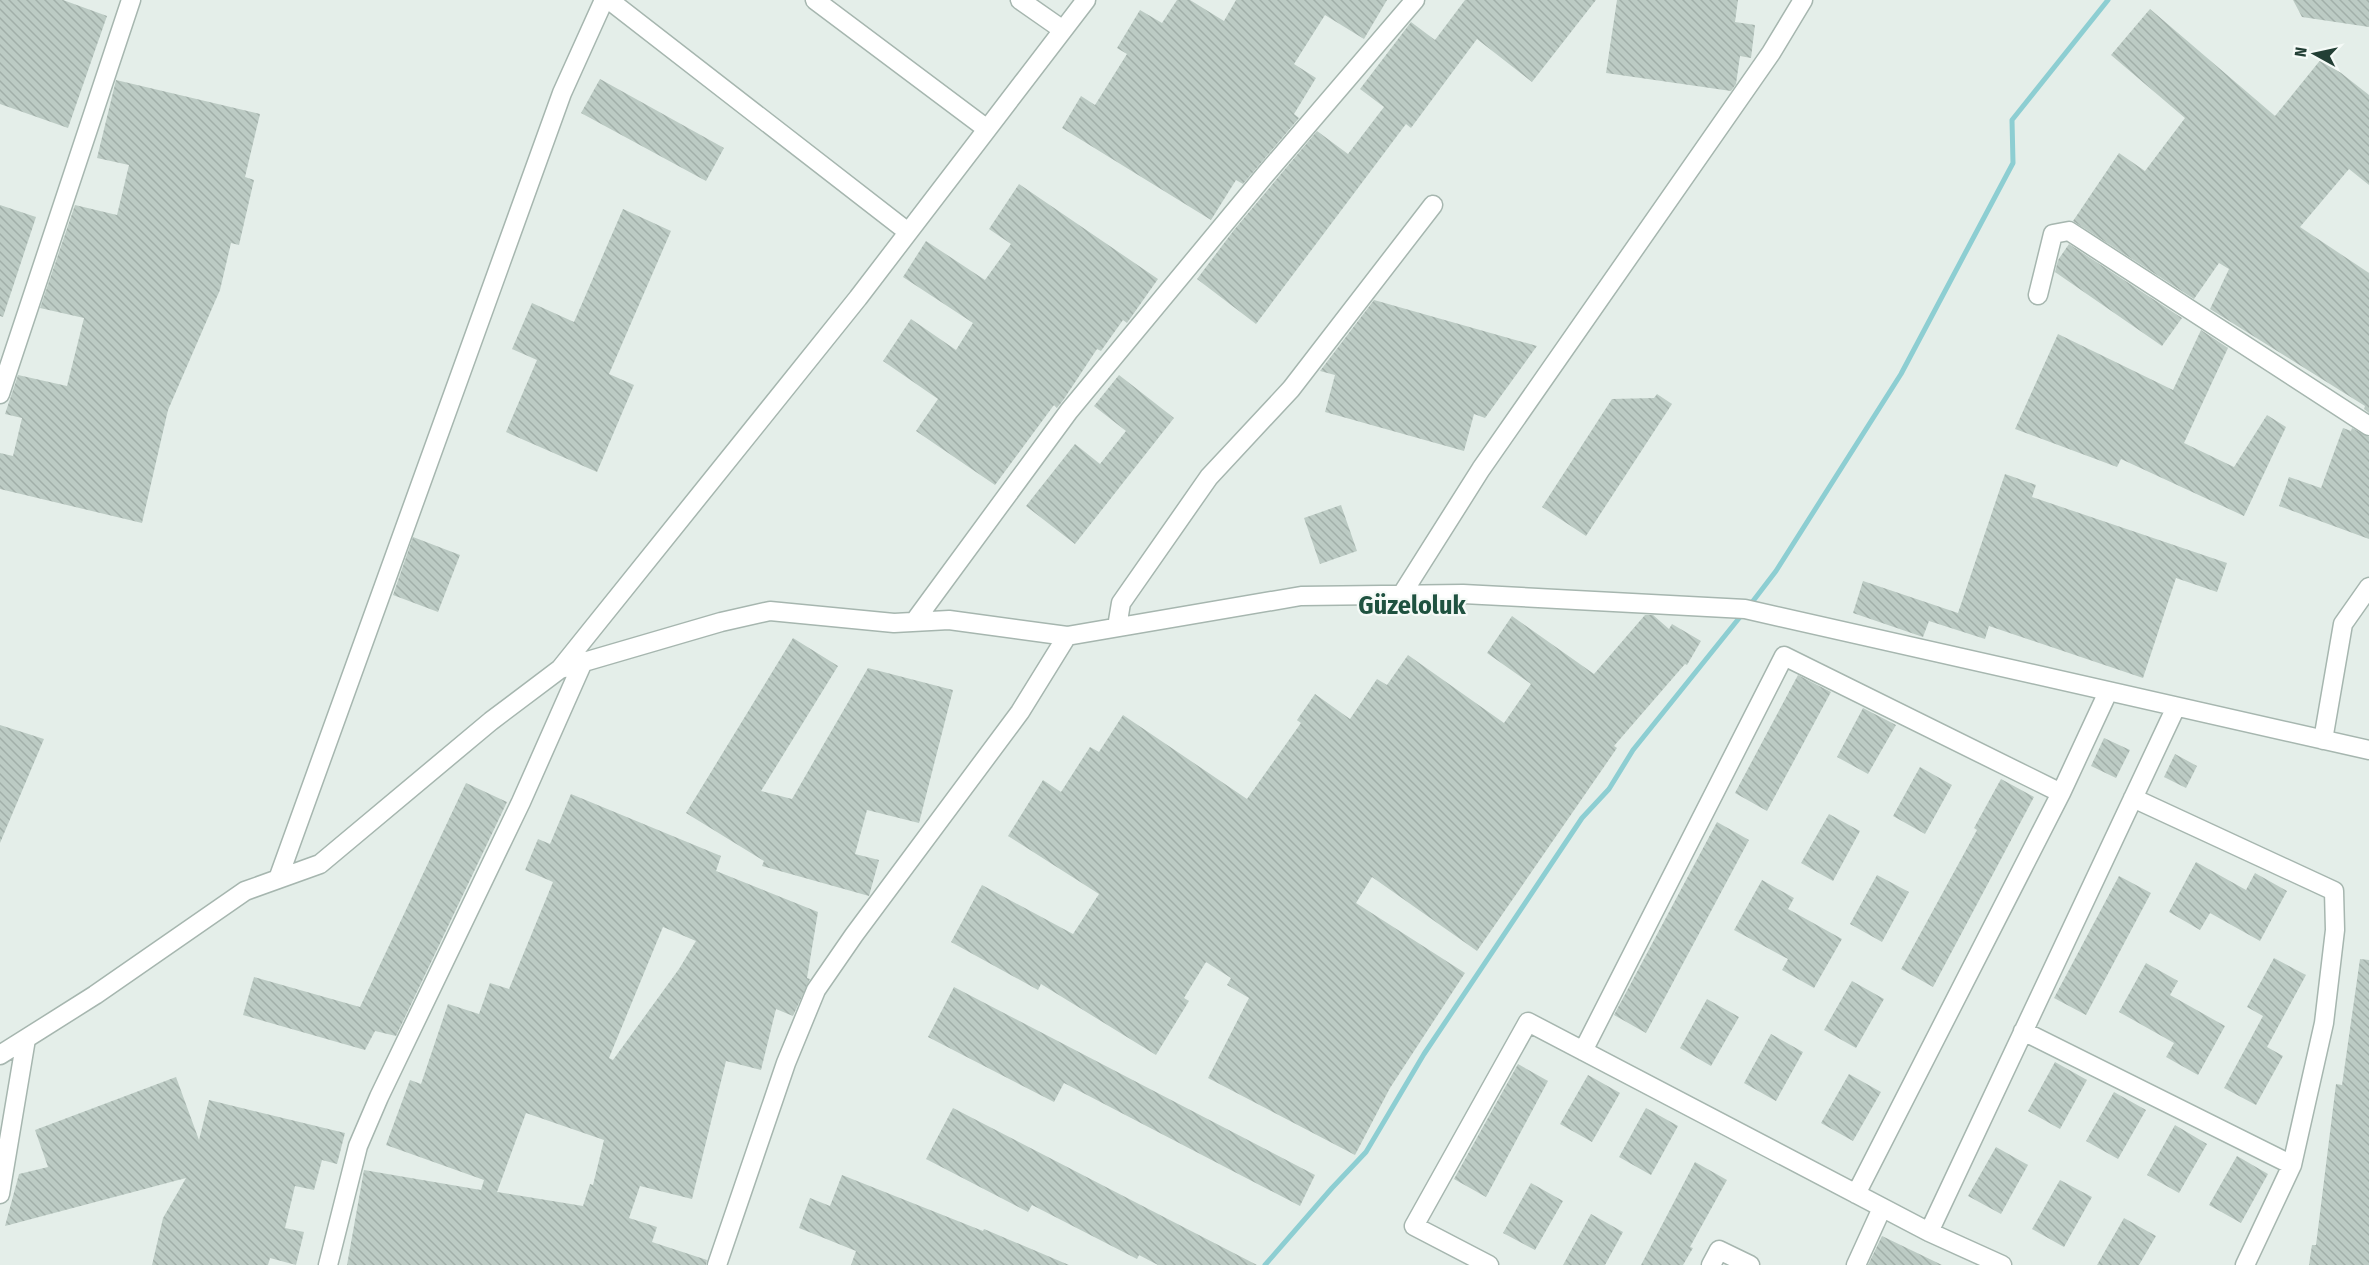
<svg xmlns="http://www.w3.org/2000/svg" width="2369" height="1265" font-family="'Fira Sans Condensed',sans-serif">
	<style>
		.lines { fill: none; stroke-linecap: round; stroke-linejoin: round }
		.stream { stroke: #8dced2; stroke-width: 5 }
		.building { fill: url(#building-back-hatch); fill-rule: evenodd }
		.minor-casing { stroke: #a6b6af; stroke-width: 21 }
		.minor { stroke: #fff; stroke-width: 18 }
		.labels { text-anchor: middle; stroke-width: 4.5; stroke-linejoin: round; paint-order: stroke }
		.district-label { font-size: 26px; font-weight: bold; fill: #1f5240; stroke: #f5faf7 }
	</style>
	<defs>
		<pattern id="building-back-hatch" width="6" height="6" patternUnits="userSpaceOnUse" patternTransform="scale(1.5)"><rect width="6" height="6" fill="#bccbc4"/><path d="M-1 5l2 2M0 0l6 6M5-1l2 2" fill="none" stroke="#a1afa9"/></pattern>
	</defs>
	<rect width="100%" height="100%" fill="#e4eee9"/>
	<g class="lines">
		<path class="stream" d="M1750 605 1776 571 1901 374 2013 163 2012 120 2108 0
			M1265 1265 1332 1188 1366 1152 1424 1054 1582 818 1609 789 1633 750 1744 612"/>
	</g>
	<path class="building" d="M0 0H63L107 16 68 128 0 104Z
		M1177 0H1190L1224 21 1236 0H1387L1364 39 1325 15 1294 64 1316 78 1294 114 1299 118 1243 184 1236 180 1211 220 1062 128 1081 96 1095 105 1127 54 1117 48 1140 10 1162 23Z
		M1465 0H1596L1532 82 1477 39 1411 128 1406 124 1256 324 1197 279 1234 230 1317 131 1348 154 1384 107 1360 89 1411 22 1435 40Z
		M1617 0H1738L1735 22 1755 25 1751 58 1740 56 1736 84 1731 91 1606 73Z
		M2293 0H2369V27L2302 17Z
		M2150 9 2275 116 2322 58 2369 95V185L2349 169 2300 227 2369 273V413L2364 409 2365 406 2210 309 2229 269 2219 263 2194 299 2073 221 2119 153 2145 171 2185 118 2111 55Z
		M600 79 724 148 706 181 581 113Z
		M116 80 260 114 245 177 254 180 239 245 231 243 220 290 168 410 142 523 0 489V453L13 456 22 418 5 414 18 375 67 386 84 318 40 308 75 205 117 215 129 165 97 158Z
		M1019 184 1158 279 1127 323 1123 320 1101 351 1097 349 1064 399 1057 408 1054 405 995 485 916 431 938 399 883 361 911 319 956 350 973 323 903 277 926 241 985 280 1011 244 989 229Z
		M0 205 36 217 3 317 0 316Z
		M623 209 671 231 609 374 634 385 597 472 506 432 537 360 512 349 532 303 574 322Z
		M2069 244 2182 318 2162 346 2055 272 2058 260Z
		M1374 300 1537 346 1485 418 1474 414 1464 451 1325 412 1335 375 1320 371Z
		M2201 330 2228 348 2184 443 2234 467 2267 415 2286 427 2244 516 2121 459 2117 467 2015 429 2058 334 2173 390Z
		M1119 375 1174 418 1075 544 1026 506 1075 444 1100 464 1126 431 1094 406Z
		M1657 394 1672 404 1586 536 1542 507 1612 399 1654 398Z
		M2343 428 2351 431 2352 428 2369 437V539L2279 506 2289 477 2321 488Z
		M2005 474 2036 485 2032 497 2227 563 2217 592 2176 578 2143 678 1989 626 1985 639 1929 621 1923 637 1853 613 1863 581 1958 613Z
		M1341 505 1357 551 1320 564 1304 518Z
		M413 537 460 555 438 612 393 595Z
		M1645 615H1653L1669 629 1672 624 1701 641 1687 665 1685 664 1614 746 1617 748 1477 951 1372 877 1356 903 1465 973 1390 1088 1355 1155 1208 1078 1249 998 1227 985 1231 978 1206 962 1184 998 1189 1001 1156 1055 1041 984 1038 990 951 942 982 885 1073 934 1099 894 1008 836 1043 780 1061 792 1090 747 1099 752 1123 715 1247 799 1301 723 1297 720 1315 694 1350 719 1377 679 1387 685 1408 655 1504 723 1531 684 1487 653 1512 616 1594 674Z
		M793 638 838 666 761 791 792 799 868 668 953 690 919 823 867 810 855 854 879 860 869 896 762 866 764 861 686 813Z
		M1798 675 1831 692 1767 811 1735 793Z
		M1863 708 1896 725 1868 774 1837 757Z
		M0 725 44 739 0 843Z
		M2104 738 2130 750 2116 778 2091 766Z
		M2175 754 2197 766 2186 788 2164 777Z
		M1920 767 1952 785 1925 834 1893 816Z
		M2001 779 2034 797 1933 987 1901 969 1977 830 1974 828Z
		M466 783 507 802 396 1036 375 1031 365 1050 243 1015 254 977 360 1007Z
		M571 794 721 856 716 871 818 912 807 978 810 979 793 1016 776 1009 761 1070 726 1061 692 1199 640 1186 629 1218 657 1227 652 1242 707 1260 706 1265H347L364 1170 481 1190 484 1180 386 1145 410 1080 421 1084 448 1004 479 1014 490 983 509 989 553 882 525 870 538 839 550 844ZM663 927 696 941 679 969 613 1060 609 1058ZM526 1113 604 1140 593 1185 590 1184 583 1206 497 1192Z
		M1829 814 1860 831 1833 881 1801 863Z
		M1717 822 1749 840 1646 1033 1614 1015Z
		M2196 862 2246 890 2255 873 2287 891 2260 941 2210 913 2200 930 2169 912Z
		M1877 875 1909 892 1882 942 1850 924Z
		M2119 876 2151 893 2086 1015 2054 998Z
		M1762 880 1794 898 1788 909 1842 939 1814 988 1782 970 1788 959 1734 930Z
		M2274 958 2306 975 2267 1047 2283 1056 2256 1105 2224 1088 2263 1016 2247 1007Z
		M2360 959 2369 960V1265H2309L2312 1245H2316L2336 1084 2342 1085Z
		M2146 963 2178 981 2170 995 2225 1026 2198 1075 2166 1057 2174 1043 2119 1012Z
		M1852 981 1884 999 1856 1048 1824 1030Z
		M954 987 1315 1175 1300 1206 1064 1083 1054 1102 928 1037Z
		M1707 999 1739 1017 1711 1066 1680 1048Z
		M1771 1034 1803 1052 1776 1101 1744 1083Z
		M2055 1062 2087 1080 2060 1129 2028 1111Z
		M1518 1064 1548 1081 1486 1197 1454 1179Z
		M1849 1074 1881 1092 1853 1141 1821 1123Z
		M1588 1075 1620 1093 1592 1142 1560 1124Z
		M176 1077 199 1140 209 1100 345 1133 337 1164 322 1160 314 1190 295 1186 285 1228 304 1232 296 1265 270 1258 268 1265H152L163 1218 186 1178 5 1226 19 1174 48 1167 35 1130Z
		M2114 1092 2146 1110 2118 1159 2086 1141Z
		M953 1108 1162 1216 1257 1265H1158L1139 1255 1137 1259 1032 1205 1028 1212 926 1159Z
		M1646 1108 1678 1126 1651 1175 1619 1157Z
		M2175 1125 2207 1144 2179 1193 2147 1175Z
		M1996 1147 2028 1165 2001 1214 1968 1196Z
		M2237 1156 2268 1174 2241 1223 2209 1205Z
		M1695 1162 1727 1180 1690 1247 1693 1248 1683 1265H1641Z
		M842 1175 983 1231 984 1229 1069 1265H851L856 1251 799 1228 810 1198 830 1206Z
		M2060 1180 2092 1197 2064 1247 2032 1229Z
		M1531 1183 1563 1201 1535 1250 1503 1233Z
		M1591 1214 1623 1232 1605 1265H1563Z
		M2124 1218 2156 1236 2139 1265H2097Z
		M1882 1236 1942 1265H1868Z"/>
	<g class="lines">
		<g class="minor-casing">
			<path id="minor" d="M609 0 908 232
				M815 0 987 129
				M1020 0 1063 30
				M2038 295 2053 234 2069 231 2369 426
				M0 394 131 0
				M1402 594 1481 469 1771 53 1803 0
				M914 622 1069 411 1264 176 1415 0
				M1117 627 1121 603 1209 477 1291 389 1433 205
				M560 669 858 298 1086 0
				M2323 740 2343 624 2369 587
				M2061 793 2108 692
				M2133 798 2334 891 2335 930 2324 1023 2292 1165 2245 1265
				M278 879 562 93 604 0
				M2023 1031 2292 1165
				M1583 1051 1784 656 2061 793 1856 1194
				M0 1055 95 995 245 891 320 864 491 721 560 669 721 622 770 611 894 623 949 620 1067 636 1301 596 1463 594 1745 609 2369 750
				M0 1194 26 1039
				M1929 1232 2176 707
				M328 1265 358 1146 379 1097 521 802 583 662
				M717 1265 786 1063 816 990 854 935 1020 712 1067 636
				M1489 1265 1414 1226 1528 1022 1929 1232 2002 1265
				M1711 1265 1719 1250 1750 1265
				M1856 1265 1882 1208"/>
		</g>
		<use href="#minor" class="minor"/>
	</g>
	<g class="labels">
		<g class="district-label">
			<text x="1412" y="614">Güzeloluk</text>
		</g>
	</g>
	<g transform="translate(2315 54) rotate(278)" stroke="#f5faf7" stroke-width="4.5" paint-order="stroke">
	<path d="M0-4.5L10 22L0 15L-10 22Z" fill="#233f35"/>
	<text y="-9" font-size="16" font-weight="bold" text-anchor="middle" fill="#233f35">N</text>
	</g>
</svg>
